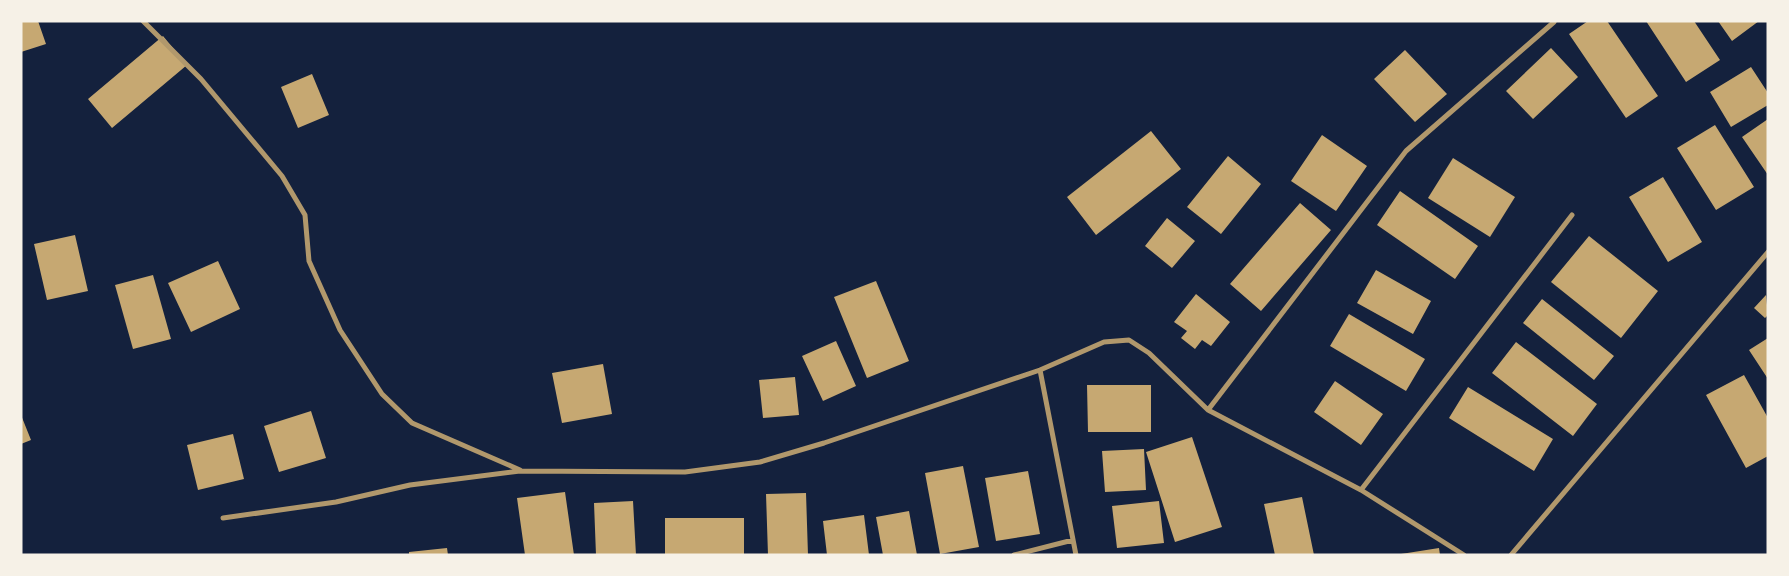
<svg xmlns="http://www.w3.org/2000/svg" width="1789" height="576" font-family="Figtree,sans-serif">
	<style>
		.building { fill: #c6a872 }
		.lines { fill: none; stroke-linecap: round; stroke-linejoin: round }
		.minor { stroke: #b1986c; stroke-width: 5 }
	</style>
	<rect width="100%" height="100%" fill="#14213d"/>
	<path class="building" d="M21 21H38L46 44 21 52Z
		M1588 21H1607L1658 96 1626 118 1569 34Z
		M1646 21H1694L1720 60 1686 82Z
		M1718 21H1759L1732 41Z
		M163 36 187 65 112 128 88 99Z
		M1551 48 1578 77 1533 119 1506 91Z
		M1405 50 1447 94 1415 122 1374 79Z
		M1751 67 1768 93V105L1731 127 1710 92Z
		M312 74 329 115 298 128 281 87Z
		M1768 119V175L1742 137Z
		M1715 125 1754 187 1716 210 1677 148Z
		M1151 131 1181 169 1096 235 1067 197Z
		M1322 135 1367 166 1336 211 1291 181Z
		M1228 156 1261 184 1221 234 1187 207Z
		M1453 158 1515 197 1490 237 1428 198Z
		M1663 177 1702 242 1668 262 1629 197Z
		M1400 191 1478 246 1455 279 1377 225Z
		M1300 203 1331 230 1261 311 1230 284Z
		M1167 218 1195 241 1172 268 1145 246Z
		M75 235 88 291 47 300 34 244Z
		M1589 236 1658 291 1621 338 1551 282Z
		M218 261 240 309 191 332 168 283Z
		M1376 270 1431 301 1413 334 1357 303Z
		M153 275 171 339 133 349 115 285Z
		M876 281 909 361 867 378 834 297Z
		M1196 294 1230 322 1211 346 1202 340 1195 349 1181 338 1187 331 1174 322Z
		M1766 295 1768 315 1765 318 1754 308Z
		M1542 299 1614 356 1594 380 1523 323Z
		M1349 314 1425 359 1406 391 1330 346Z
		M1768 338V379L1749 350Z
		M836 341 856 386 823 401 802 356Z
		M1516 342 1597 404 1573 436 1492 373Z
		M603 364 612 414 562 423 552 373Z
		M1744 375 1768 418V456L1746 468 1706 395Z
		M795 377 799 415 763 418 759 380Z
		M1335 381 1383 414 1361 445 1314 412Z
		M1087 385H1151V432H1088Z
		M1468 387 1553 439 1534 471 1449 418Z
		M311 411 326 458 279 472 264 426Z
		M21 415 31 440 21 444Z
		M233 434 244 479 198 490 187 445Z
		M1192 437 1222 527 1175 542 1146 452Z
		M1144 449 1146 490 1105 492 1102 451Z
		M963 466 979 547 940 554 925 473Z
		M1028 471 1040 534 996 541 985 478Z
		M565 492 574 555H525L517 498Z
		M806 493 808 555H768L766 494Z
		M1302 497 1314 555H1275L1264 504Z
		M633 501 636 555H596L594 503Z
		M1159 501 1164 543 1117 548 1112 506Z
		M909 511 917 555H883L876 517Z
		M864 515 869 555H827L823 521Z
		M665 518H744V555H665Z
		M447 548 448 555H409V552Z
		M1439 548 1440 555H1401V554Z"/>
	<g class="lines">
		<path class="minor" d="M143 21 201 79 282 176 305 215 309 261 340 330 382 394 412 423 520 470
			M1040 370 1076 555
			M1208 410 1406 151 1554 22
			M1361 490 1572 215
			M223 518 336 502 410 485 520 471 685 472 760 462 824 443 1040 370 1104 342 1129 340 1149 353 1208 410 1361 490 1464 555
			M1014 555 1073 540
			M1511 555 1768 252"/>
	</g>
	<rect width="1789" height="576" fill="none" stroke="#f6f1e7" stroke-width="45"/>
</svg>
